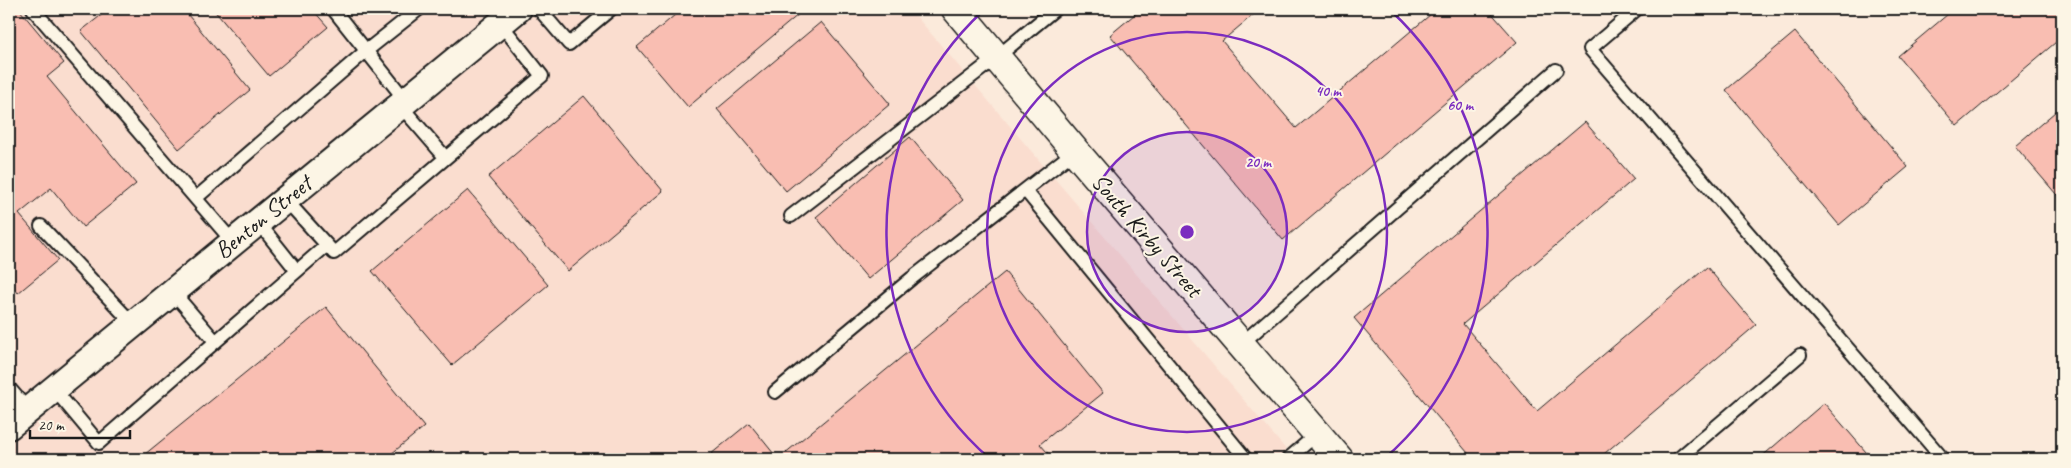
<svg xmlns="http://www.w3.org/2000/svg" width="2071" height="468" font-family="Caveat,sans-serif">
	<style>
		.built { fill: #faddcf }
		.building { fill: #f9beb2; stroke: #1c1c1c }
		.lines { fill: none; stroke-linecap: round; stroke-linejoin: round }
		.lane-casing { stroke: #1c1c1c; stroke-width: 16 }
		.street-casing { stroke: #1c1c1c; stroke-width: 30 }
		.secondary-casing { stroke: #1c1c1c; stroke-width: 31 }
		.lane { stroke: #fcf5e5; stroke-width: 12 }
		.street { stroke: #fcf5e5; stroke-width: 26 }
		.secondary { stroke: #fcf5e5; stroke-width: 28 }
		.ring { fill: none; stroke: #7b2cbf; stroke-width: 2.5 }
		.labels { text-anchor: middle; stroke-width: 4; stroke-linejoin: round; paint-order: stroke }
		.street-label { font-size: 24px; fill: #1c1c1c; stroke: #fcf5e5 }
		.centre { fill: #7b2cbf; stroke: #fcf5e5; stroke-width: 2.5 }
		.ring-label { font-size: 15px; text-anchor: middle; font-weight: bold; fill: #7b2cbf; stroke: #fcf5e5; stroke-width: 4; stroke-linejoin: round; paint-order: stroke }
	</style>
	<rect width="100%" height="100%" fill="#fbeadb"/>
	<filter id="ink" filterUnits="userSpaceOnUse"><feTurbulence type="fractalNoise" baseFrequency=".02" numOctaves="2"/><feDisplacementMap in="SourceGraphic" scale="10" xChannelSelector="R" yChannelSelector="G"/><feConvolveMatrix kernelMatrix="1 2 1 2 8 2 1 2 1" color-interpolation-filters="sRGB"/></filter>
	<g filter="url(#ink)">
		<path class="built" d="M9 9H910L1294 459H9Z"/>
		<path class="building" d="M9 9H19L64 63 47 77 136 184 83 227 51 188 19 214 58 260 18 293 9 281Z
			M109 9H183L250 90 179 149 81 31Z
			M213 9H312L328 27 269 76Z
			M682 9H805L688 107 637 47Z
			M1141 9H1260L1222 41 1296 128 1437 9H1488L1517 42 1283 240 1110 35Z
			M1954 9H2062V37L1957 126 1898 56Z
			M821 22 890 104 786 191 717 109Z
			M1795 32 1908 167 1839 225 1726 90Z
			M584 96 663 191 568 271 488 177Z
			M2062 106V201L2015 146Z
			M1585 122 1634 179 1463 324 1537 411 1707 267 1756 325 1598 459H1473L1354 318Z
			M910 137 963 200 868 279 816 217Z
			M468 190 548 285 452 365 372 271Z
			M1005 272 1103 393 1040 444 1053 459H705L749 423 778 459Z
			M326 307 424 427 385 459H139Z
			M1824 403 1872 459H1759Z"/>
		<g class="lines">
			<g class="lane-casing">
				<path id="lane" d="M33 9 233 242
					M333 9 406 101
					M539 9 569 44 611 9
					M1637 9 1590 49 1943 459
					M400 105 445 157
					M1025 190 1246 459
					M196 198 366 51 419 9
					M285 199 334 253 542 76 500 23
					M791 216 997 57 1055 9
					M41 226 133 324
					M297 271 327 245
					M172 291 215 341
					M1241 344 1556 70
					M9 388 28 410
					M54 389 99 443 297 271 258 222
					M775 392 912 278 1075 151
					M1288 459 1317 434
					M1678 459 1800 355"/>
			</g>
			<g class="street-casing">
				<path id="street" d="M9 426 518 9"/>
			</g>
			<g class="secondary-casing">
				<path id="secondary" d="M956 9 1075 151 1339 459"/>
			</g>
			<use href="#lane" class="lane"/>
			<use href="#street" class="street"/>
			<use href="#secondary" class="secondary"/>
		</g>
	</g>
	<circle cx="1187" cy="232" r="100" fill="#7b2cbf" fill-opacity=".12"/>
	<g class="ring">
		<circle cx="1187" cy="232" r="100"/>
		<circle cx="1187" cy="232" r="200"/>
		<path d="M990 459A301 301 0 0 1 984 10M1390 10A301 301 0 0 1 1384 459"/>
	</g>
	<g class="labels">
		<g class="street-label">
			<text transform="translate(263 217) rotate(-39)" y="8">Benton Street</text>
			<text transform="translate(1147 235) rotate(49)" y="8">South Kirby Street</text>
		</g>
	</g>
	<circle cx="1187" cy="232" r="8" class="centre"/>
	<g class="ring-label">
		<text x="1328" y="96">40 m</text>
		<text x="1460" y="110">60 m</text>
		<text x="1258" y="167">20 m</text>
	</g>
	<rect width="2071" height="468" fill="none" stroke="#fcf5e5" stroke-width="30"/>
	<rect x="15" y="15" width="2041" height="438" fill="none" stroke="#1c1c1c" stroke-width="2" filter="url(#ink)"/>
	<path d="M30 430v8h100v-8" fill="none" stroke="#1c1c1c" stroke-width="2.5"/>
	<text x="38" y="430" font-size="15" fill="#1c1c1c" stroke="#fcf5e5" stroke-width="4" paint-order="stroke">20 m</text>
</svg>
